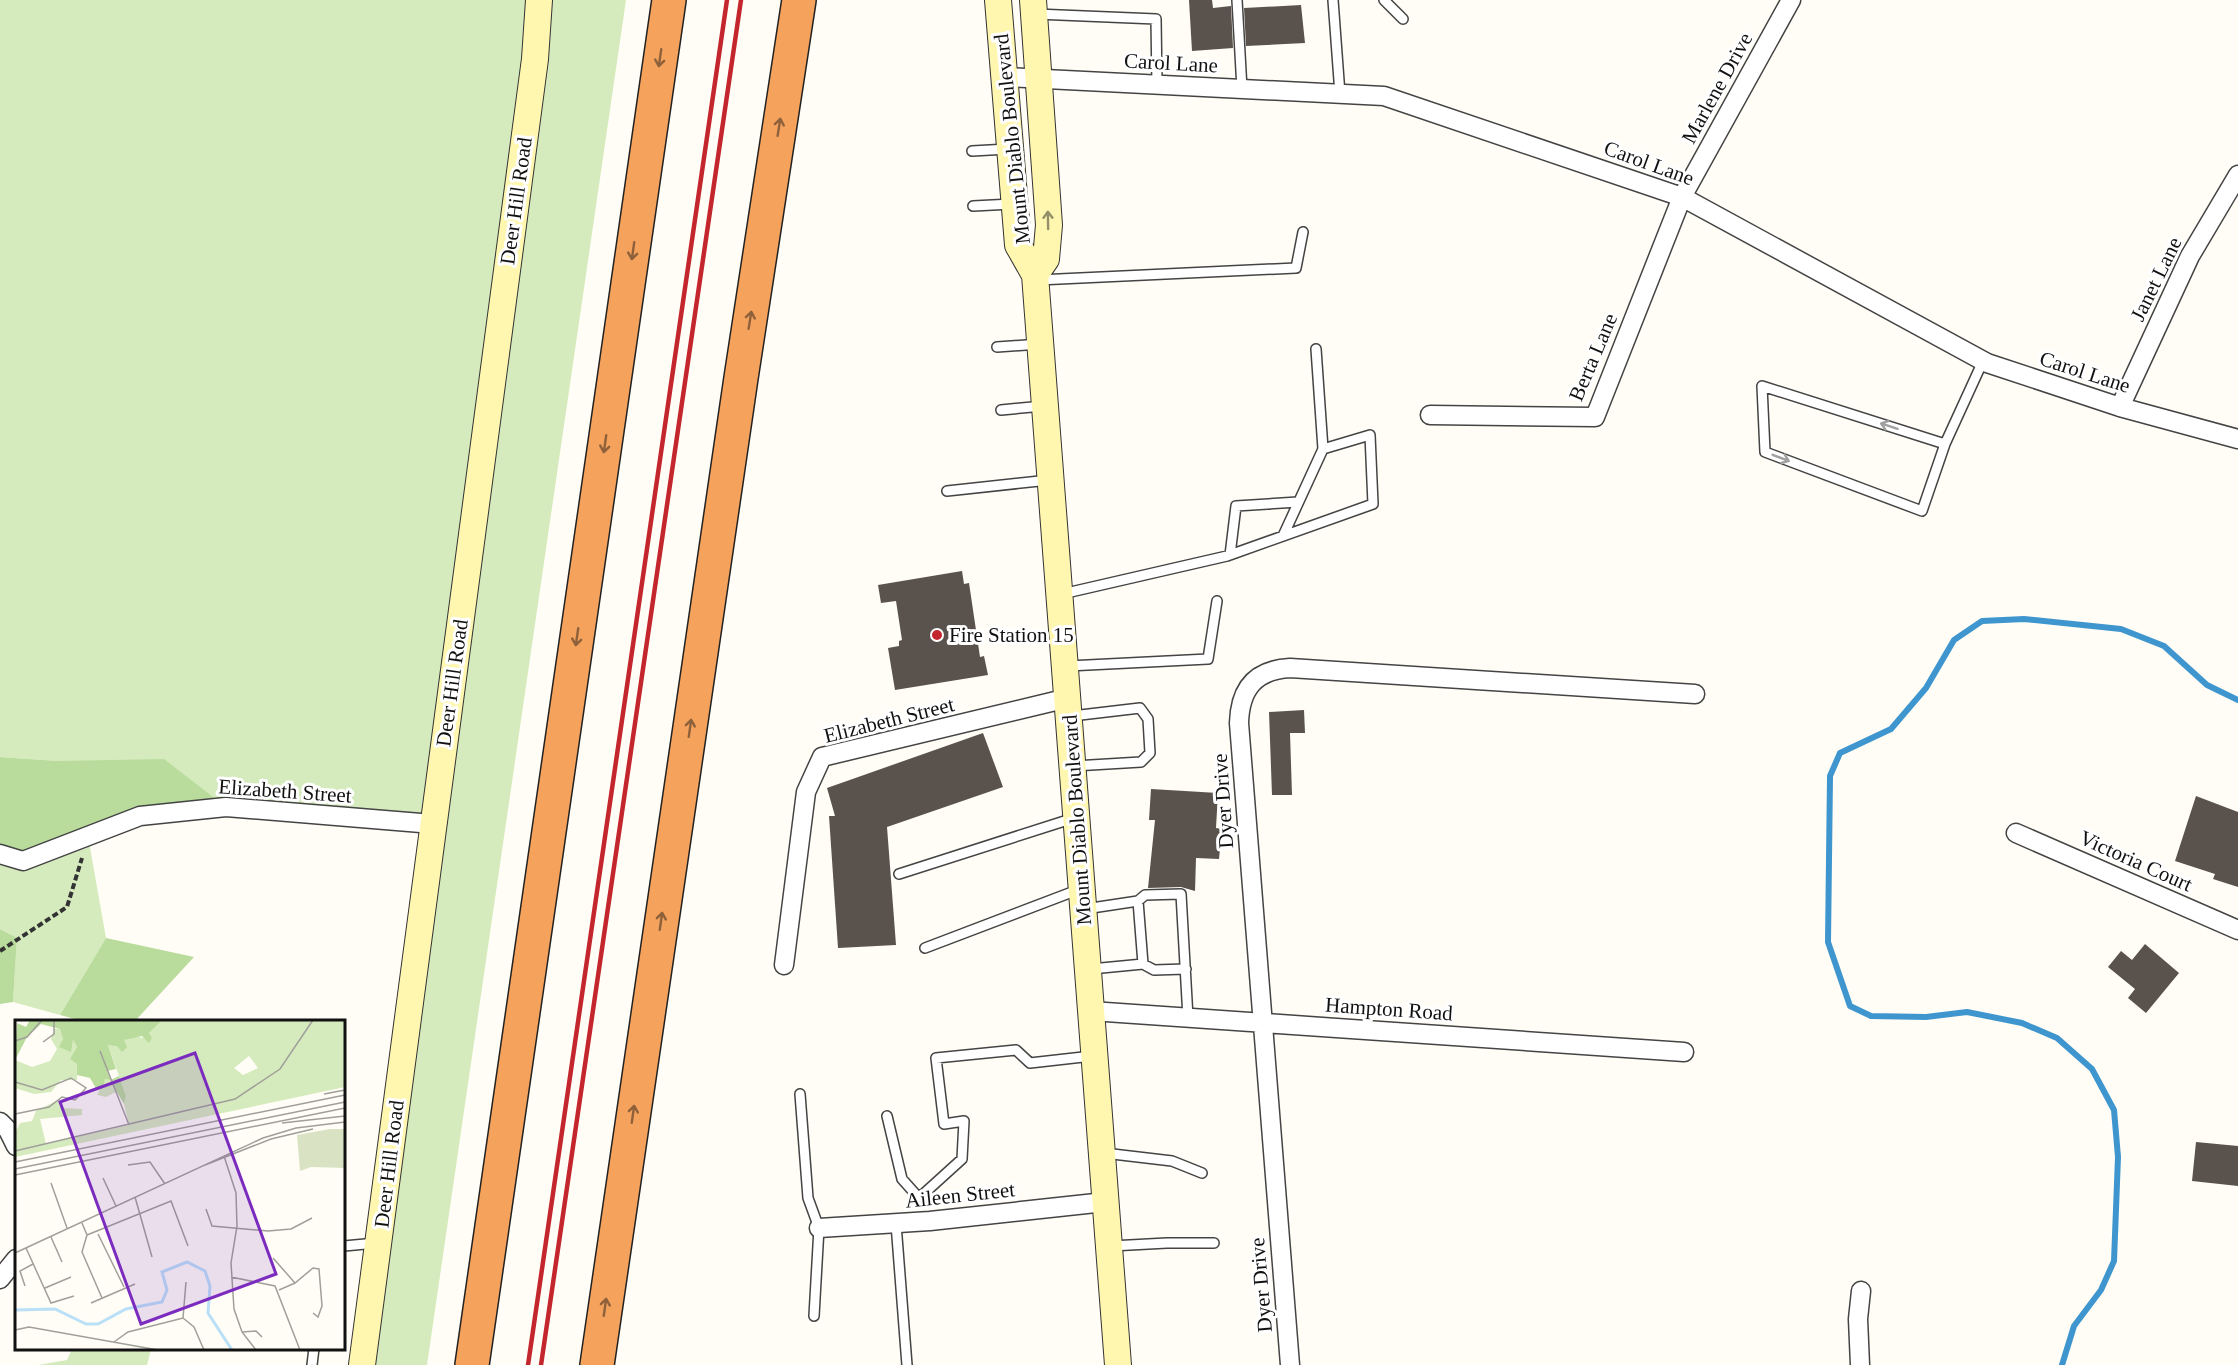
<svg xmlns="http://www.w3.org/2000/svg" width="2238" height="1365" font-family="'Times New Roman',serif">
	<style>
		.green { fill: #d5ebbd }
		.forest { fill: #b9dc9c }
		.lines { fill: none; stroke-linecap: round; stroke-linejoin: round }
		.stream { stroke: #3f96cf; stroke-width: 6 }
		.building { fill: #5a524d }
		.lane-casing { stroke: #444; stroke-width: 12 }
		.street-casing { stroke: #444; stroke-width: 21 }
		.secondary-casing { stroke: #333; stroke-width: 28 }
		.highway-casing { stroke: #222; stroke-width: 36 }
		.path { stroke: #333; stroke-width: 4; stroke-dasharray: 6 3; stroke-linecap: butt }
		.lane { stroke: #fff; stroke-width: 9 }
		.street { stroke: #fff; stroke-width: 18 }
		.secondary { stroke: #fff6b0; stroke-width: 26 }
		.highway { stroke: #f5a25d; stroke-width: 33 }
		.rail { stroke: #c4262e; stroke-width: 4.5 }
		.oneway { stroke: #8e613b }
		.oneway2 { stroke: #948f68 }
		.oneway3 { stroke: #a0a0a0 }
		.poi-dot { fill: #c4262e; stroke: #fff; stroke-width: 2 }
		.labels { text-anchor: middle; stroke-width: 6; stroke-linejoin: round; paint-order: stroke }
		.street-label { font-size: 21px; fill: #111; stroke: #fff }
		.poi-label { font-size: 21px; fill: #111; stroke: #fff; text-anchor: start }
		.inset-river { fill: none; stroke: #b9e0f7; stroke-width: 3 }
		.inset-road { fill: none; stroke: #a09f9a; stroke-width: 1.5 }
		.view { fill: #7b2cbf; fill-opacity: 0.15; stroke: #7b2cbf; stroke-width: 3 }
		.inset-edge { fill: none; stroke: #111; stroke-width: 3 }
	</style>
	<rect width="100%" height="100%" fill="#fffdf5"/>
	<path class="green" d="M0 0H626L427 1365H362L433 825 226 807 58 761 0 757Z
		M88 836 106 938 60 1015 13 1002 17 938 0 929V854Z
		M72 1349V1348L151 1349 147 1365H38L67 1360Z"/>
	<path class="forest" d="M0 757 58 761 164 759 226 807 139 816 23 861 0 854Z
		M0 929 17 938 13 1002 0 1004Z
		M106 938 194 957 135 1021H83L60 1015Z"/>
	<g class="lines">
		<path class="stream" d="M2062 1365 2074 1326 2101 1290 2114 1261 2118 1157 2114 1110 2092 1069 2057 1038 2022 1023 1967 1012 1926 1017 1871 1016 1850 1006 1828 942 1830 776 1840 753 1891 729 1926 688 1954 640 1982 621 2024 619 2121 629 2164 646 2207 685 2238 700"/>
	</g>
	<path class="building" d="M1189 0H1212L1213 8 1231 6 1233 48 1192 51Z
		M1301 5 1305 43 1246 46 1244 8Z
		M962 571 964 584 969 583 980 657 984 656 988 675 895 690 888 648 899 646V641L902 640 896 601 881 603 878 585Z
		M1304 710 1305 733H1290L1292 795H1272L1269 712Z
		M983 733 1003 787 887 827 896 945 838 948 829 816H835L827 788Z
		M1151 789 1218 793 1216 828 1222 829 1219 859 1196 858 1195 891 1181 887 1148 888 1155 820H1149Z
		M2196 796 2238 812V887L2213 879 2215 874 2175 861Z
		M2145 944 2179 973 2146 1013 2128 998 2135 989 2108 967 2121 951 2132 960Z
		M2196 1142 2238 1146V1186L2192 1181Z"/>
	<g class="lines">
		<g class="lane-casing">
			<path id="lane" d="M1237 0 1242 89
				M1333 0 1340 94
				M1384 0 1403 19
				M1036 14 1156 19 1157 85
				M972 151 1008 149
				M973 206 1012 204
				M1038 280 1296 268 1303 232
				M997 347 1040 344
				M1316 349 1323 449
				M1001 410 1043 406
				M1945 444 1762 386 1765 452 1922 511 1945 444 1983 361
				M947 491 1049 480
				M1230 555 1236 506 1298 502
				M1062 594 1227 556 1373 504 1370 435 1323 449 1283 536
				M1068 666 1208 659 1217 601
				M1072 716 1140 708 1148 719 1150 753 1141 762 1074 766
				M899 874 1074 818
				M1138 901 1143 964
				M1085 909 1138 901 1145 895 1181 894 1188 1018
				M925 948 1080 889
				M1091 969 1143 964 1154 970 1186 969
				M800 1094 808 1198 819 1228 814 1316
				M887 1116 902 1179 919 1198 962 1159 964 1121 944 1124 936 1058 1016 1050 1030 1063 1092 1056
				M1104 1153 1172 1161 1202 1173
				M896 1224 907 1365
				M344 1246 376 1243
				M1111 1246 1167 1243H1214
				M312 1365 314 1348"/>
		</g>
		<g class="street-casing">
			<path id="street" d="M1004 77 1384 96 1682 197 1987 363 2120 407 2238 439
				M2120 407 2190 256 2238 175
				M1430 415 1595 417 1682 197 1791 0
				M2016 833 2238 930
				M0 854 23 861 140 816 226 807 433 824
				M784 965 806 792 822 757 1068 698
				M1091 1011 1684 1052
				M0 1122 8 1130 16 1146
				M819 1228 930 1221 1105 1202
				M0 1279 16 1259
				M1290 1365 1239 723C1240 689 1255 670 1290 668L1695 694
				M1860 1365 1858 1319 1861 1291"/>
		</g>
		<g class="secondary-casing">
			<path id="secondary" d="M998 0 1018 245 1035 275 1118 1365
				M1033 0 1049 225 1046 259 1035 275
				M362 1365 535 59 539 0"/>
		</g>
		<g class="highway-casing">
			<path id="highway" d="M472 1365 669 0
				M597 1365 741 378 799 0"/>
		</g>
		<path class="path" d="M0 951 67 907 82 858"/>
		<use href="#lane" class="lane"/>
		<use href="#street" class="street"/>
		<use href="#secondary" class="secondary"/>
		<use href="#highway" class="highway"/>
		<path class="rail" d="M528 1365 727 0
			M541 1365 741 0"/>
	</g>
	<defs><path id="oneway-shaft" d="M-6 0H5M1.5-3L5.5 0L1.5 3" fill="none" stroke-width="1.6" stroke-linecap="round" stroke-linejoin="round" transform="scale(1.5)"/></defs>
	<g class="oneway">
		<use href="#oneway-shaft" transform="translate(660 58) rotate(98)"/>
		<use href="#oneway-shaft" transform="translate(779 127) rotate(-81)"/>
		<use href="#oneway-shaft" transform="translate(633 251) rotate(98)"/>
		<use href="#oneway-shaft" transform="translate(750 320) rotate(-81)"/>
		<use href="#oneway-shaft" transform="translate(605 444) rotate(98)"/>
		<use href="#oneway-shaft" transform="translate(577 637) rotate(98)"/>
		<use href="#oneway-shaft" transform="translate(690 728) rotate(-82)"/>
		<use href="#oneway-shaft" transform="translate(661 921) rotate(-82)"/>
		<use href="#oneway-shaft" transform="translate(633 1114) rotate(-82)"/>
		<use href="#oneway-shaft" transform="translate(605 1307) rotate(-82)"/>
	</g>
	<use class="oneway2" href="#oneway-shaft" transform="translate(1048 220) rotate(-91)"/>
	<g class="oneway3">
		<use href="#oneway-shaft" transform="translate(1889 426) rotate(-162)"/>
		<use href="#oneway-shaft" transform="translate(1781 458) rotate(21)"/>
	</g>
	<circle class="poi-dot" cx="937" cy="635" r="6"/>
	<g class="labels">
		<g class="street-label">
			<text transform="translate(1171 63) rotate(3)" y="7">Carol Lane</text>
			<text transform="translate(1717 88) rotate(-61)" y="7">Marlene Drive</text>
			<text transform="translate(1012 139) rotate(-96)" y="7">Mount Diablo Boulevard</text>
			<text transform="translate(1649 163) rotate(20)" y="7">Carol Lane</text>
			<text transform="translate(516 201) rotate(-82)" y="7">Deer Hill Road</text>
			<text transform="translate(2156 279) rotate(-64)" y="7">Janet Lane</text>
			<text transform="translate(1593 357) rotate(-67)" y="7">Berta Lane</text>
			<text transform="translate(2085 372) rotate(18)" y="7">Carol Lane</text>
			<text transform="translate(452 683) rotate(-82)" y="7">Deer Hill Road</text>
			<text transform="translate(889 720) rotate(-14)" y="7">Elizabeth Street</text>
			<text transform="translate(285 791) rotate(4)" y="7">Elizabeth Street</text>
			<text transform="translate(1223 801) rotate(-94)" y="7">Dyer Drive</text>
			<text transform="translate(1077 820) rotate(-94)" y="7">Mount Diablo Boulevard</text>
			<text transform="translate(2136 861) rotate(24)" y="7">Victoria Court</text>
			<text transform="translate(1389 1009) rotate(4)" y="7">Hampton Road</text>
			<text transform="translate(389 1164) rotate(-83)" y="7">Deer Hill Road</text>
			<text transform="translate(960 1195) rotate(-6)" y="7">Aileen Street</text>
			<text transform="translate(1261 1285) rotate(-95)" y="7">Dyer Drive</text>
		</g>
		<g class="poi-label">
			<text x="949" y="642">Fire Station 15</text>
		</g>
	</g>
	<g transform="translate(15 1020)">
		<rect width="330" height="330" fill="#fffdf5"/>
		<path d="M146 0H330V67L0 137V113L5 103 17 101 21 91 43 80 48 88 67 89V95L25 99 31 124 114 105 109 84 111 76 93 25H102L116 16 137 19 134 13ZM234 36 243 48 228 55 219 48ZM39 9H45L48 19 58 18 62 27 56 39 62 44V60H46L36 72 19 74 0 68V40L17 47 35 41 42 29 36 19ZM90 59 96 60 101 72 91 77 82 75Z" fill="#d5ebbd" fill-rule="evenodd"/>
		<path d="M15 0 146 1 134 13 137 18 134 23 127 16 109 20 112 27 107 32 102 26 93 25 101 49 92 51 96 60 104 56 111 76 109 84 95 60 90 59 88 68 82 70 75 58 62 55V44L55 39 62 27 58 19 56 32 44 27 48 19 45 9 26 4 12 17 0 40 2 3 11 7Z" fill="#b9dc9c"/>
		<path d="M315 109H330V148L296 147 285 151 282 115Z" fill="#d9e3c4"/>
		<path class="inset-river" d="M0 290 40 289 71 304H83L111 289 147 282 152 270 147 252 172 242 190 251 195 266 193 293 217 330"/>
		<path class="inset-road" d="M0 21 12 17 27 0M28 22 39 14V0M85 31 114 105M0 62 27 70 56 58 71 68 60 80 47 77 34 87 0 94M309 74 330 70M267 103 330 96M0 131 220 79 265 49 298 0M209 136 221 173 222 206 216 243 219 289 227 312 241 330M0 142 330 75M113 145 135 142 150 164M190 145 256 119 298 109M0 149 330 82M0 155 330 88M88 158 101 186M36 163 52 208M120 177 137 237M191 189 197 206 253 211 276 209 297 198M67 203 72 215 67 232 87 278M83 214 109 267M72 215 156 181 173 226M36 217 47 242M11 228 36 283 59 276M0 233 248 118 281 108 330 102M258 238 280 263M216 257 260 266 285 330M10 266 5 251 18 244M30 268 56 257M264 270 280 263 298 248 304 249 307 286 303 297 298 293M76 283 120 264M168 298 171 262M0 310 14 307 143 330M227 312 241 311 247 317M99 322 113 312 168 298 179 307 189 330"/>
		<path class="view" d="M180 33 261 254 126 304 45 82Z"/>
		<rect width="330" height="330" class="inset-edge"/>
	</g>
</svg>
